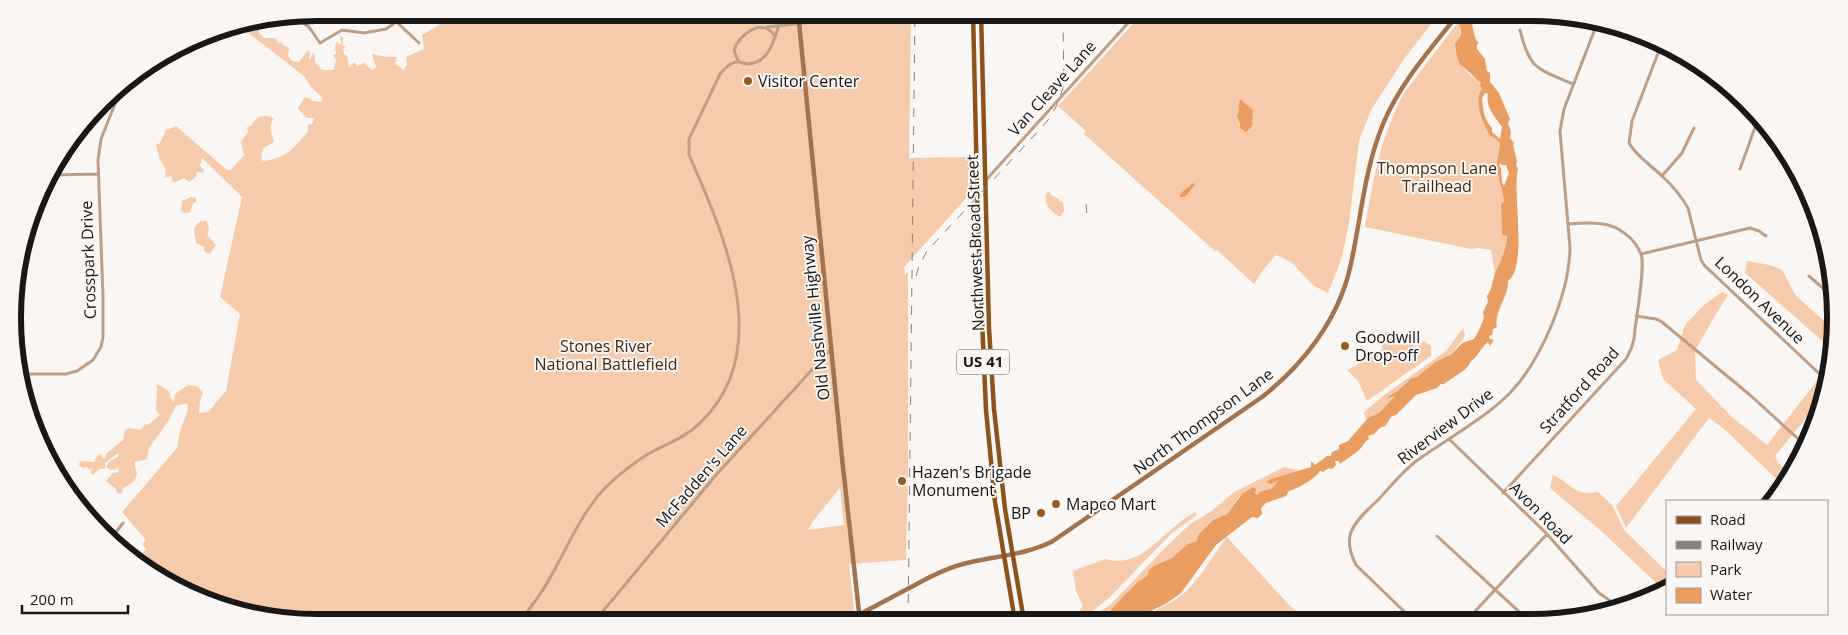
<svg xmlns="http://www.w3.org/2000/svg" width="1848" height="635" font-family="'Open Sans',sans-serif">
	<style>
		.green { fill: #f5cbac; fill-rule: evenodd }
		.water { fill: #e99d60; fill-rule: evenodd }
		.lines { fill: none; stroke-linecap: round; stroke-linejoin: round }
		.street { stroke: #c09e85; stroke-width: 3 }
		.secondary { stroke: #a3734d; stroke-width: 4.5 }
		.primary { stroke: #8d531f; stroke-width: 4.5 }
		.rail { stroke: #848281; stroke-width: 1; stroke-dasharray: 9 9; stroke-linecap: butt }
		.secondary-bridge { stroke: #a3734d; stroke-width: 4.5 }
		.poi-dot { fill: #985921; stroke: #f9f6f4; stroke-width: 2 }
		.labels { text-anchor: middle; stroke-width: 4; stroke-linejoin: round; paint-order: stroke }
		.shield { fill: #f9f6f4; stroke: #5c5b59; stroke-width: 1 }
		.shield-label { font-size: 15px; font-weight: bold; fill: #191817 }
		.poi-label { font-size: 16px; fill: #191817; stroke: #f9f6f4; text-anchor: start }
		.street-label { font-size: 16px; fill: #191817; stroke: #f9f6f4 }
		.park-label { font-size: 16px; fill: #48290f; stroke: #f9f6f4 }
		.rim { fill: none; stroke: #191817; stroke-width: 6 }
	</style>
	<rect width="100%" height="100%" fill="#f9f6f4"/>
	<path class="green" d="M440 13H911L909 158 969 157 970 194 904 267 905 275 908 272V472L906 560 849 564 854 611 835 621 318 622 239 612 148 571 129 552 141 554 146 549 143 545 145 539 122 512 177 448 180 431 188 410 187 403 176 406 169 420 149 448 147 459 135 462V468L137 472C136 482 131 484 123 488L122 493 119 494 117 493 116 489 106 481 113 473 118 472V467L115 470 112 469 111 470 106 467 109 462 119 456 118 453 105 463V469H99L93 475 90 472 93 468 89 470 87 467 83 468 79 465 80 461 94 462 97 456 100 454 104 459 107 453 123 440 125 430 130 428 140 430 146 424 148 425 160 415 156 410 157 384 170 392V398L174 401 175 394 188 385 197 386 203 392 200 401 199 413 208 412 226 391 240 314 220 297 242 197 202 158 200 166 204 170 203 173 197 172 196 177 189 182 184 178 176 182H173L171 176 165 178 166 170 160 160 156 145 160 143 166 130 176 126 227 170H231L244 155 241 142 248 132 247 127 251 126C255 117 265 112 274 119 267 126 272 134 274 142L263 148 261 158 263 161C285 159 295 148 308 131V125L312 124 314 118H306L298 108 305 97 311 99 312 101 321 102 322 97 311 87 304 76 242 28 253 25 255 30 259 28V33L264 38H275L278 43 281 42 283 45 289 48 288 56 292 61 299 62 308 50 310 53 309 59 311 58 313 53 315 54V62L322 70H334L336 60 333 55 336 54 335 48 336 42 341 45 340 35 343 38V46L346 47 343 49 344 54 347 56 349 68 354 62 357 66 364 63 372 70 376 67 372 55 373 54 386 57H397L395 64 404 70 407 64 406 57 424 49 422 35 439 25 445 18ZM840 488 844 525 808 530 813 521Z
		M1143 13H1446L1436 18 1404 59 1371 110 1359 141 1349 223 1341 260 1328 293 1314 286 1291 262 1276 255 1263 270 1254 284 1217 250 1215 251 1084 134 1086 131 1058 106Z
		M1459 21 1461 35C1451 48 1459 67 1472 76 1476 79 1478 78 1481 83L1480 85 1482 89C1480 108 1481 118 1490 136L1493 137 1500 143C1499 154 1497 164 1499 175 1500 184 1503 192 1504 202L1501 204 1502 235 1507 236C1507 249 1500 262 1495 274L1491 250 1479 248 1471 249 1365 227C1373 180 1381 135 1404 93Z
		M1049 191 1051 195 1059 199V201L1063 202 1064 211 1060 217C1050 210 1045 208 1046 194Z
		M191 197 196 198V202L193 203 190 212 184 213 181 210 182 201Z
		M201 221H206C209 226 210 229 207 235L216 245 210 254 205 252 204 247 196 243C195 234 191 227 201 221Z
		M1747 261 1770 265 1782 270 1796 296 1830 326 1828 346 1745 273Z
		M1722 292 1728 295 1713 319 1695 351 1696 380 1733 418 1767 445 1827 368 1825 395 1775 456 1778 463 1791 474 1783 485 1724 429 1709 418 1626 528 1616 506 1696 409 1663 379 1658 360 1677 350 1685 325 1704 305Z
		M1463 328 1465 336 1452 354 1435 362 1417 377 1412 378 1390 397 1395 396 1379 413 1366 420 1364 412 1384 395 1446 351Z
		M1385 332 1417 347 1424 341 1431 346V356L1367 401 1358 381 1347 370 1367 360 1382 349V333Z
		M1284 467 1298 470 1290 474 1276 477V480L1280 479 1272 488 1260 492 1257 495 1255 493V489L1250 488 1238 498 1227 514 1213 520 1198 535 1197 541 1188 545 1172 558 1149 570 1147 576 1136 582 1119 603 1110 610 1093 621H1087L1111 604 1166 547 1189 525 1213 510 1234 492Z
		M1553 475C1573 484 1572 496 1598 492L1612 505 1624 530 1667 572V590L1665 591 1600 530 1550 488Z
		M1195 512 1197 515 1171 534 1108 599 1080 621H1071L1083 606 1076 591 1073 571C1083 566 1094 564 1105 559 1144 570 1165 527 1195 512Z
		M1227 537 1288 604 1307 620 1141 621C1153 610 1168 605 1181 596 1198 582 1213 555 1227 537Z"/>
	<path class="water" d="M1455 13H1467C1475 22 1471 35 1479 44H1477V49L1485 59 1487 71 1490 73V82L1499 93 1510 119 1508 123 1511 132 1510 138 1514 143 1513 145 1517 161 1516 165 1518 169C1512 193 1528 266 1508 281 1509 297 1493 312 1497 327L1493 329 1492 335 1489 336 1490 339 1494 340 1490 346 1488 342C1481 347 1479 356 1471 361 1468 370 1453 377 1444 384H1441L1437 388 1416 395 1397 414 1391 417 1385 426 1380 428 1374 434 1368 436 1369 439 1365 442C1360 452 1349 457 1340 464L1339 461H1335L1336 465 1332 469 1329 468 1323 472 1320 471C1316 478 1297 489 1289 491L1286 496 1266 503 1261 508 1262 514 1258 518 1252 517 1248 520 1216 545 1181 593 1167 603 1149 612 1139 621H1093L1099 616 1107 614 1137 582 1147 576 1149 570 1154 566 1172 558 1188 544 1197 541 1198 535 1213 520 1227 514 1242 494 1253 487 1256 489 1255 493 1257 495 1260 492 1272 488 1279 480 1271 484 1266 482 1271 479 1311 467V461L1315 465 1327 456H1331L1332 452 1339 449V445L1348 441 1368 418 1379 413 1395 396 1387 398 1388 397 1396 392 1412 378 1417 377 1435 362 1452 354 1462 343 1474 339 1479 330 1484 318 1483 312 1488 302 1487 296C1493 288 1492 280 1496 271 1501 260 1507 248 1507 236L1502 235 1501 204 1504 202C1503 190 1498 179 1497 167 1496 159 1500 151 1500 143L1493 137 1490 136C1483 123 1473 101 1482 89L1480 85 1481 83 1460 64 1457 57 1455 44 1461 35V30ZM1485 93 1488 94C1485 107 1496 118 1502 127L1500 139 1492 132V128C1484 120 1483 109 1482 98ZM1500 163 1502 165H1506L1509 173 1504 186 1502 182 1501 168 1499 166Z
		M1240 99 1253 110 1252 126 1246 132 1240 128V123L1237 117C1240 111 1238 106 1240 99Z
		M1193 183 1195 185 1185 197H1180V194Z"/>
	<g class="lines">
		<path class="street" d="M386 12 419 43
			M296 18 309 27 320 43 342 30 364 33 386 29 396 22 404 12
			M767 27 857 17 870 12
			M1520 30C1530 71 1537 68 1573 84
			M775 37 779 25
			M1660 48 1632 121 1629 143C1637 157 1651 165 1663 177 1673 186 1681 196 1688 208L1701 260 1705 266 1826 380
			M1756 126 1764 130
			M1740 169 1757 122
			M50 175 98 174
			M1662 176 1682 153 1694 128
			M986 180 1138 12
			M1641 254 1750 228 1759 231 1766 236
			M1809 276 1832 296
			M1636 316 1656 319 1662 322 1750 395 1805 445
			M21 374H66L77 371 93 360 101 347 103 337V297L98 160 101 139 123 84
			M1449 439 1547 534 1599 593 1615 604V607
			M1789 475 1796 466
			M1503 493 1626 359 1631 349 1634 339C1635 322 1646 267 1641 254 1635 239 1619 226 1603 224 1591 222 1579 223 1568 224
			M113 536 123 523
			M1437 536 1528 620
			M1615 604 1627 603
			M1413 620 1356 565C1351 555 1347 543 1351 532 1356 520 1368 509 1378 500 1390 487 1401 473 1415 462 1446 439 1482 421 1510 393 1542 359 1569 294 1570 248L1560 131 1564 109 1598 21
			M1467 620 1547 534
			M518 622C531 608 542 593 551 576 568 546 581 514 604 489 617 476 632 464 648 454 666 444 685 438 700 423 776 351 724 234 689 155V139L720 74C724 69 729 63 736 62 740 61 743 64 748 64 763 63 771 50 775 37 764 16 739 34 734 50L738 61
			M594 622 716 475 831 349"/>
		<path class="secondary" d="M798 12 842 458 860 621
			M930 577C942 571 954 566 967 563 995 556 1026 555 1053 541L1262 397C1303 365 1338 320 1350 268 1361 220 1364 170 1383 124 1400 83 1432 47 1460 12"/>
		<path class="primary" d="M973 12 978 228 986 410 995 502 1015 621
			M981 12 989 328 994 409 1005 509 1024 621"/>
		<path class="rail" d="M1086 204 1087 215
			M916 276 919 266 927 251 1031 139 1049 119 1057 105 1064 85 1063 23
			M908 621 915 12"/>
		<path class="secondary-bridge" d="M847 621 930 577"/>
	</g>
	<g class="poi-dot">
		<circle cx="748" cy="81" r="5"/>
		<circle cx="1345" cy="346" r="5"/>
		<circle cx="902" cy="481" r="5"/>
		<circle cx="1056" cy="504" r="5"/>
		<circle cx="1041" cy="513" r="5"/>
	</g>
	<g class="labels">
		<rect class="shield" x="957" y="349.5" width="52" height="25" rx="4"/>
		<g class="shield-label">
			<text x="983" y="367">US 41</text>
		</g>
		<g class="poi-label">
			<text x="758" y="87">Visitor Center</text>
			<text x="1355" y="343">Goodwill<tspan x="1355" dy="18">Drop-off</tspan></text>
			<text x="912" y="478">Hazen's Brigade<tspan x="912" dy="18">Monument</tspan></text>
			<text x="1066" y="510">Mapco Mart</text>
			<text x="1031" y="519" text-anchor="end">BP</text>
		</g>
		<g class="street-label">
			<text transform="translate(1052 88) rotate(-48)" y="6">Van Cleave Lane</text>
			<text transform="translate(975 243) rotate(-92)" y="6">Northwest Broad Street</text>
			<text transform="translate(88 260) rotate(-92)" y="6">Crosspark Drive</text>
			<text transform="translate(1760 300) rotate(44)" y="6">London Avenue</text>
			<text transform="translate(815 318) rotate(-96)" y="6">Old Nashville Highway</text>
			<text transform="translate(1579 390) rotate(-48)" y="6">Stratford Road</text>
			<text transform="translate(1203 421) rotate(-36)" y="6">North Thompson Lane</text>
			<text transform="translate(1445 426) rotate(-37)" y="6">Riverview Drive</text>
			<text transform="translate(701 476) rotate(-49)" y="6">McFadden's Lane</text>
			<text transform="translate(1541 513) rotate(45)" y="6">Avon Road</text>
		</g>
		<g class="park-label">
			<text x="1437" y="174">Thompson Lane<tspan x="1437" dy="18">Trailhead</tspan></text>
			<text x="606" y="352">Stones River<tspan x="606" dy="18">National Battlefield</tspan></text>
		</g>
	</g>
	<path d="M0 0H1848V635H0ZM317 21H1531A296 296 0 0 1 1827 317V318A296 296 0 0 1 1531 614H317A296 296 0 0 1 21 318V317A296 296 0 0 1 317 21Z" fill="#f9f6f4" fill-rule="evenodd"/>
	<path class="rim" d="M317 21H1531A296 296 0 0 1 1827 317V318A296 296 0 0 1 1531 614H317A296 296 0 0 1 21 318V317A296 296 0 0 1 317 21Z"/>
	<rect x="1666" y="500" width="162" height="115" fill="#f9f6f4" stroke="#9f9d9c"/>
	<rect x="1676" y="516" width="25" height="8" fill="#8d531f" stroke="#9f9d9c"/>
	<text x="1710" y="525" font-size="15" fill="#191817">Road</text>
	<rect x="1676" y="541" width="25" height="8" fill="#848281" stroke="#9f9d9c"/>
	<text x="1710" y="550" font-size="15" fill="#191817">Railway</text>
	<rect x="1676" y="562" width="25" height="15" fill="#f5cbac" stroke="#9f9d9c"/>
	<text x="1710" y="575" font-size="15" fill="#191817">Park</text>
	<rect x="1676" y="588" width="25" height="15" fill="#e99d60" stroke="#9f9d9c"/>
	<text x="1710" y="600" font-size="15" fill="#191817">Water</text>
	<path d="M22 605v8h106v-8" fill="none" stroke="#191817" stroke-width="2.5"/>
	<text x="30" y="605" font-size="15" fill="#191817" stroke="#f9f6f4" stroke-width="4" paint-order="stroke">200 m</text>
</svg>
